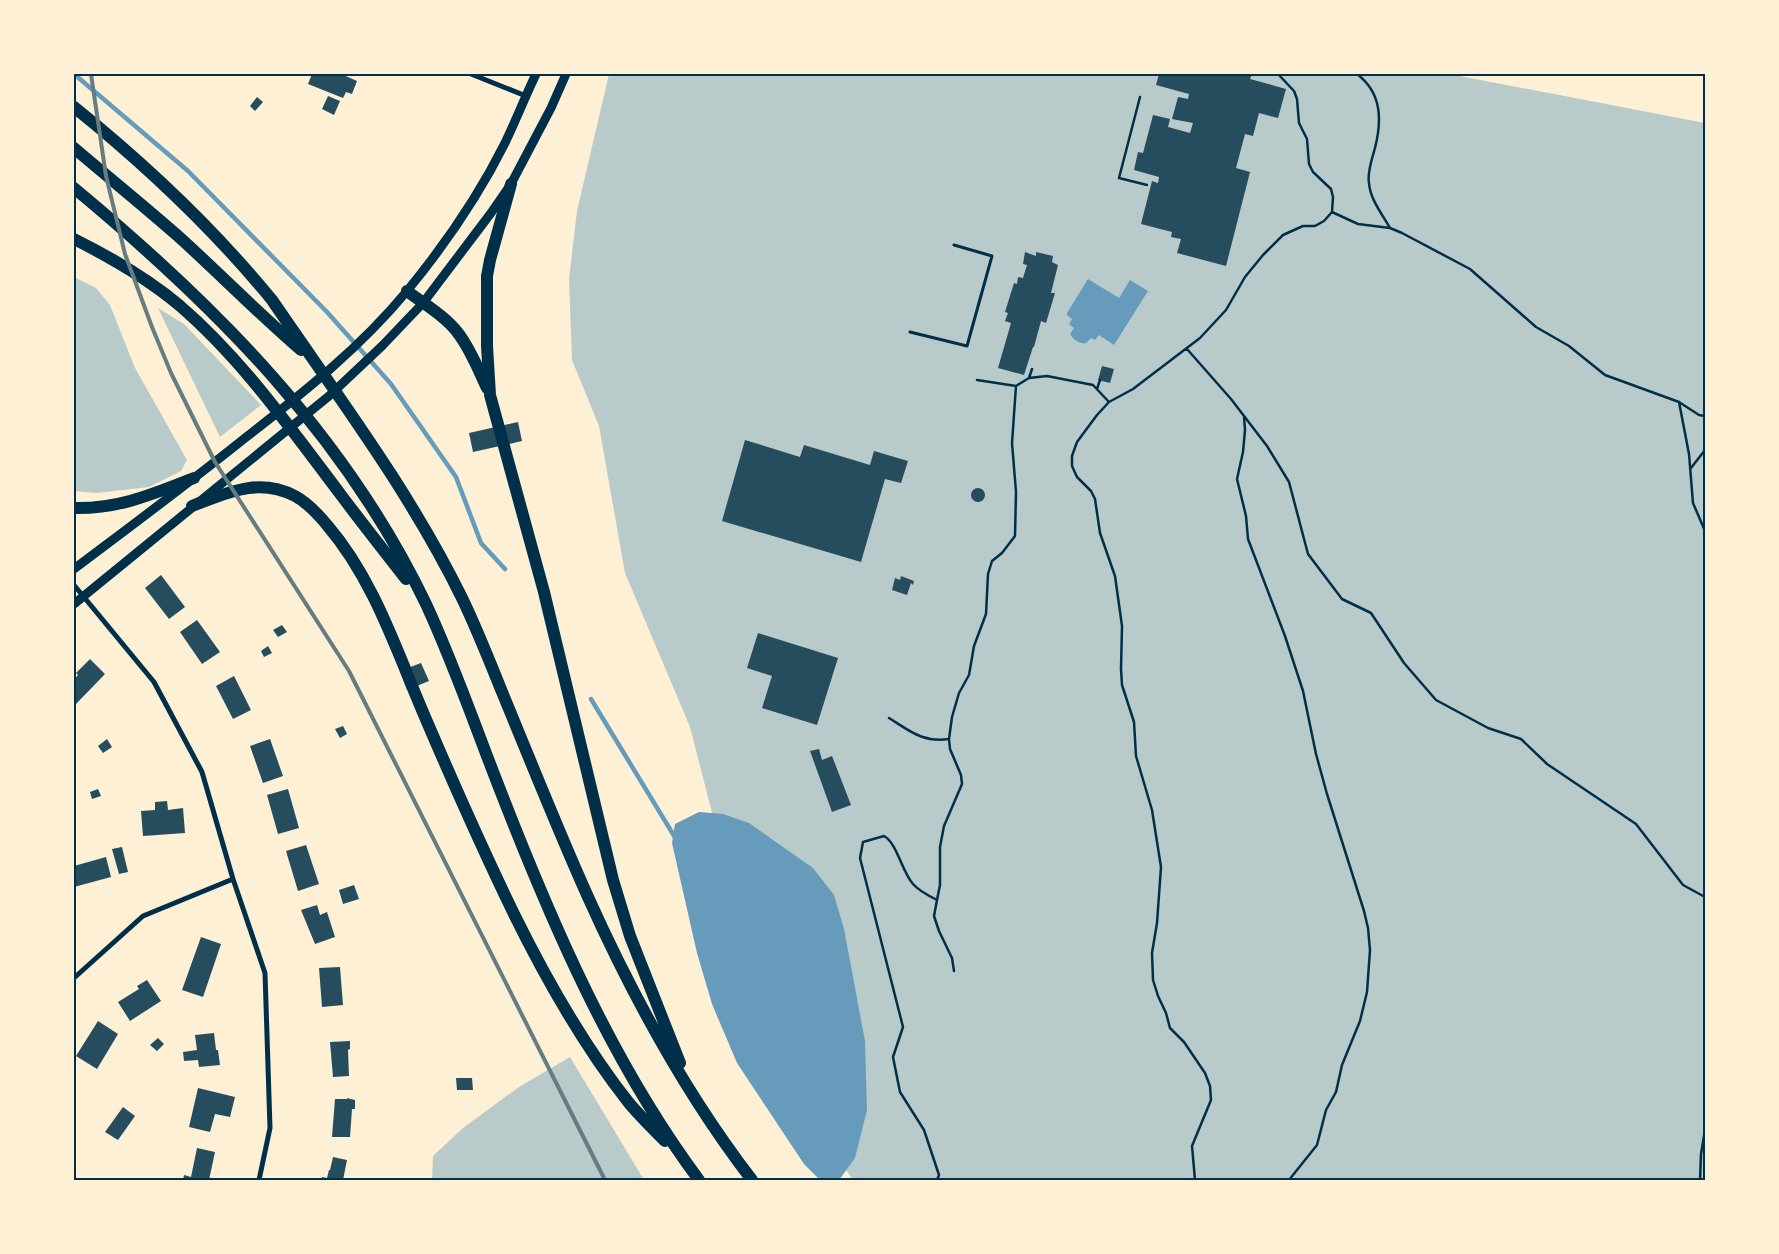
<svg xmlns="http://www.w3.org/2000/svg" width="1779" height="1254" font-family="'Varela Round',sans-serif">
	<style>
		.green { fill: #b9caca }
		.water { fill: #669bbc }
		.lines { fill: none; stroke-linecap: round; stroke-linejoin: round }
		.stream { stroke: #669bbc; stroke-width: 4.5 }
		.building { fill: #264d5e }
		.path { stroke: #003049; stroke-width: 2.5 }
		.service { stroke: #003049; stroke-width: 3 }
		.minor { stroke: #003049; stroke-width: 5 }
		.secondary { stroke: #003049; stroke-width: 9 }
		.motorway { stroke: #003049; stroke-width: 12 }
		.rail { stroke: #657d81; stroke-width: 4 }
		.neatline { fill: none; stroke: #003049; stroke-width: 2 }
	</style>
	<rect width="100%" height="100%" fill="#fdf0d5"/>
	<path class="green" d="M609 74H1449L1705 123V1180H853L844 1167 738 914 690 727 625 573 599 426 572 360 569 279 577 211Z
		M74 277 96 288 110 305 135 368 187 460 181 471 149 487 96 493 74 491Z
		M158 308 184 324 261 405 220 437Z
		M570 1057 644 1180H432L433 1156 463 1128 519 1087Z"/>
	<path class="water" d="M1088 279 1119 298 1130 280 1148 291 1114 345 1099 335 1095 340 1091 338 1086 343C1079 344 1074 340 1070 334L1074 328 1069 324 1072 319 1067 315V313Z
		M699 812 723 814 749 823 813 868 834 895 844 929 865 1041 867 1110 855 1158 839 1180H820L804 1164 737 1063 712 1004 697 953 672 843 675 824Z"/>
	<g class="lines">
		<path class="stream" d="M74 74 188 171 327 312 391 384 456 477 481 543 505 569
			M591 699 676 839"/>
	</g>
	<path class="building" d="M312 74H341L357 81 352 94 346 92 343 98 308 84Z
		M1159 74H1252L1250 79 1286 89 1278 118 1259 113 1253 136 1245 134 1236 168 1250 172 1226 266 1177 253 1181 239 1171 237 1172 232 1141 224 1152 181 1158 183 1159 177 1134 170 1138 152 1143 153 1153 115 1170 119 1168 127 1190 133 1193 123 1172 119 1178 97 1188 99 1189 94 1156 85Z
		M328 96 340 101 334 115 322 109Z
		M257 97 263 102 255 111 250 106Z
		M1025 252 1036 256V252L1053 256 1052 262 1058 265 1051 293H1055L1046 323 1041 321 1034 347H1033L1024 375 998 368 1011 323 1005 321 1008 313 1005 312 1014 283 1017 284 1018 277 1023 278 1027 265 1023 264Z
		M1102 366 1114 369 1110 383 1098 380Z
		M518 422 522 441 473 452 469 433Z
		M745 440 800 457 804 445 870 465 874 451 908 461 901 483 885 479 861 562 722 521Z
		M971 495a7 7 0 1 1 14 0a7 7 0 1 1-14 0Z
		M161 575 185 607 169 619 145 588Z
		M901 576 914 581 913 585 911 583 907 595 892 590 895 578 900 580Z
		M197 620 220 652 202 664 180 632Z
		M282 625 287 632 278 637 273 630Z
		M758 633 838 658 817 725 762 708 772 676 747 668Z
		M268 646 272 653 264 657 261 651Z
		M90 659 105 674 76 704 74 702V680L78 675 76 673Z
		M421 663 429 681 407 690 400 671Z
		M234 676 251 710 233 719 216 686Z
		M343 726 347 734 340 738 335 729Z
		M107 739 112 747 103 753 98 746Z
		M270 739 283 776 263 783 250 746Z
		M819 749 822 760 832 756 851 805 832 812 810 751Z
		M98 789 101 796 92 799 90 792Z
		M288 789 299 828 278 834 267 795Z
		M167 801 168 810 183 808 185 833 143 836 141 811 155 810V802Z
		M306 845 319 884 298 891 286 851Z
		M122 847 128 872 119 874 112 849Z
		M106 857 111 877 74 887V866Z
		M354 885 359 899 343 904 339 890Z
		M317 905 320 915 327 912 335 937 315 944 301 910Z
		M201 937 221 944 203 997 182 990Z
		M340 967 343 1005 322 1007 319 968Z
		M147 980 161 1001 130 1021 118 1002 139 989 137 986Z
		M98 1021 118 1034 97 1069 76 1056Z
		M214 1033 216 1050H218L220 1065 199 1067 198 1060 184 1061 183 1052 197 1050 195 1035Z
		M158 1038 164 1044 157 1051 150 1045Z
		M350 1041V1049L348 1050 349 1076 333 1077 330 1042Z
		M456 1078H472L473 1090H457Z
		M198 1088 235 1097 230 1117 215 1114 210 1132 189 1127Z
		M347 1098 355 1100V1109H352L350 1137H332L335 1099H347Z
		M123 1107 135 1116 118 1140 105 1132Z
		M197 1148 215 1152 209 1180H183L184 1175 191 1177Z
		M333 1157 347 1160 343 1180H321L322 1177 327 1178 329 1170H330Z"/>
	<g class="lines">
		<path class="path" d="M1140 97 1119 178 1147 185
			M1332 212 1358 224 1390 228C1382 214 1370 199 1369 183 1367 172 1372 159 1375 148 1382 120 1382 93 1357 74
			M1390 228 1402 233 1470 269 1536 327 1569 346 1605 375 1679 402 1689 454 1693 503 1705 531
			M1187 349 1231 399 1267 446 1289 482 1308 554 1342 599 1371 613 1404 663 1436 700 1488 728 1521 739 1547 764 1636 824 1683 885 1705 897
			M1029 378 1047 376 1093 385 1109 402 1133 389 1200 338 1226 310 1245 277 1263 255 1283 235 1303 226H1315L1324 221 1332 212 1333 197 1331 189 1313 172 1309 164 1307 139 1299 123 1297 99 1294 91 1278 74
			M977 380 1016 386 1029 378 1032 369
			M1097 389 1100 380
			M1109 402 1097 415 1077 442 1072 456V466L1077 477 1091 491 1095 499 1100 533 1115 576 1122 626 1121 669 1122 685 1134 722 1136 756 1152 810 1161 867 1157 923 1152 953 1153 980 1158 996 1166 1013 1170 1028 1184 1042 1205 1073 1210 1086 1211 1100 1192 1146 1195 1180
			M1679 402 1699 415 1705 416
			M1244 417 1245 430 1243 452 1237 479 1246 516 1248 539 1285 636 1303 691 1316 754 1327 794 1364 911 1368 928 1370 950 1367 992 1360 1021 1342 1065 1336 1092 1326 1110 1317 1145 1289 1180
			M1691 468 1705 450
			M889 718C910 731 923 743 949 739
			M937 900 934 916 939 931 952 958 954 971
			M937 1180 939 1175 924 1130 900 1092 893 1057 903 1027 860 858 863 842 884 836C897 843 902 872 913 884 919 891 929 896 937 900L940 885V847L944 826 962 784 961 775 950 749 949 739 952 717 959 693 969 675 974 646 986 614 988 574 992 561 1002 553 1015 536 1016 492 1012 443 1016 386
			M1700 1180 1701 1154 1705 1130"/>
		<path class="service" d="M910 332 967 346 992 256 954 245"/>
		<path class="minor" d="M471 74 526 96
			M74 585 154 682 202 772 233 879 265 973 270 1128 259 1180
			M74 978 143 916 233 879"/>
		<path class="secondary" d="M74 569C131 526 189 483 245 438 303 393 360 348 407 291 444 246 479 195 505 143 516 120 525 97 536 74
			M74 604 329 396 382 346 423 303 491 213 511 184 551 108 566 74"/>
		<path class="motorway" d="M74 107C146 165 213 228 272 300 339 398 410 492 462 598 476 627 488 657 500 687 529 757 557 828 588 897 633 997 685 1093 752 1180
			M74 148C108 177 144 206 178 236 220 274 259 314 301 350
			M511 184 490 260 487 276V346L490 395 544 592 613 880 630 936 680 1063
			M74 188C216 306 345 435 426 604 453 662 474 723 497 782 550 919 611 1062 699 1180
			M74 239C110 257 148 279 179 305 242 359 291 429 341 495 362 523 384 551 406 579
			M407 291C424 304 445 316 458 333 471 350 478 369 487 388
			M192 506C227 493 258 477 295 496 308 503 318 514 327 525 376 582 398 656 428 724 455 787 483 850 513 912 546 979 583 1045 629 1103 640 1116 653 1129 665 1141
			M74 508C119 509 153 494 194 478"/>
		<path class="rail" d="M91 74 106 176 125 254 152 327 171 373 215 462 349 671 605 1180"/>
	</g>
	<rect width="1779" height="1254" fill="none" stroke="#fdf0d5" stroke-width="150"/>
	<rect x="75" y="75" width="1629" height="1104" class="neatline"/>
</svg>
